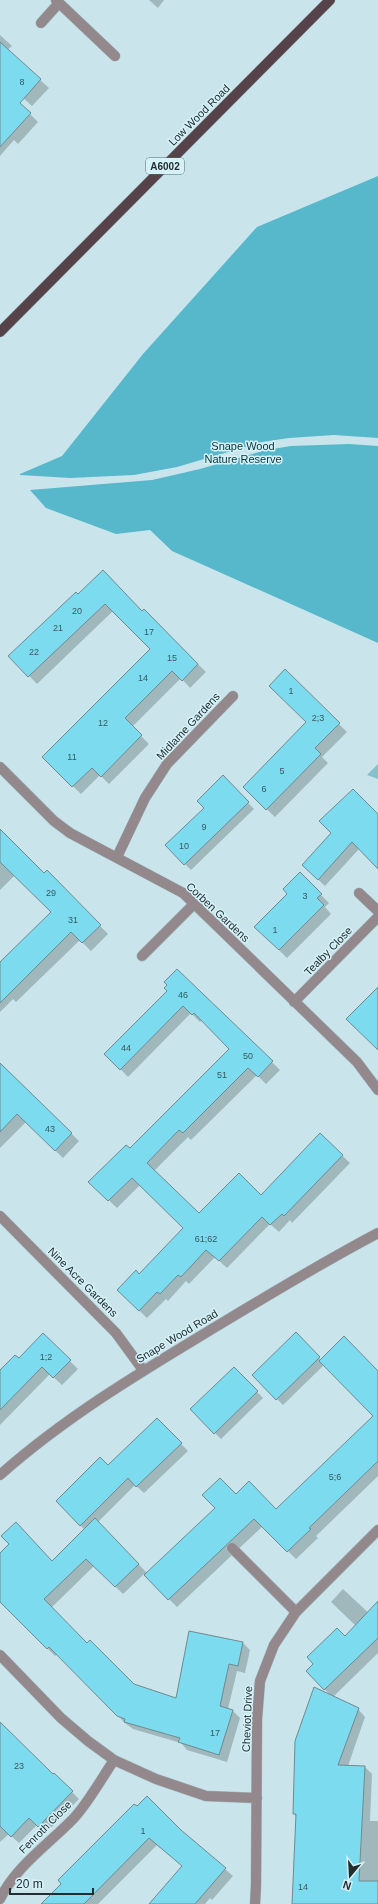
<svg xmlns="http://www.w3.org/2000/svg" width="378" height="1904" font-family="Helvetica,sans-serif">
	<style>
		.green { fill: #87c0cd }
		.forest { fill: #57b7cb }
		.shadow { fill: #0003 }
		.building { fill: #7cdbef; stroke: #708a90 }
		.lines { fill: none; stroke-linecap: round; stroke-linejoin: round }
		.minor-casing { stroke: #a8c0c6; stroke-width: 11 }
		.major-casing { stroke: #a8c0c6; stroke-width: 11 }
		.minor { stroke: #93888c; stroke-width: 10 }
		.major { stroke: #554349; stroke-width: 10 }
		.labels { text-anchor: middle; stroke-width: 3; stroke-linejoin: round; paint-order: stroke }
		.number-label { font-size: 9px; fill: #395960 }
		.shield { fill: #d6f2f9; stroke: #59696d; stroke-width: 1 }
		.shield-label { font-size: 10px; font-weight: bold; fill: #232e31 }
		.street-label { font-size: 11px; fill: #232e31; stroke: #d6f2f9 }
		.park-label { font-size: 11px; fill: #04343c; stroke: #d6f2f9 }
	</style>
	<rect width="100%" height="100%" fill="#c9e5eb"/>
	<path class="green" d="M378 764V779L367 775Z"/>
	<path class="forest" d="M378 176V438L334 435 289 438 262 442 177 467 134 475 70 478 20 475V474L62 456 143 354 257 227Z
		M349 444 378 446V643L172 551 150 530 116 534 46 508 30 490 152 480 200 469 266 450 291 446Z"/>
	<path class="shadow" d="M149 0H164L158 8Z
		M0 35 12 46 7 50 49 88 32 106 0 77Z
		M0 96 30 114 38 122 18 144 14 140 0 156Z
		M78 596 142 612 144 611 206 672 190 688 181 678 132 727 149 744 109 784 100 775 81 794 43 757 151 649 113 611 37 684 10 656Z
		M285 671 347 732 322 757 328 763 275 817 244 787 307 722Z
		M223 777 254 809 191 870 166 845 205 808Z
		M378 815V868L359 849 325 886 310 872Z
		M0 839 44 875 47 872 108 934 91 951 80 940 16 1002 13 999 0 1012V963L52 912 15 875 0 890Z
		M300 874 329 903 325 907 331 914 287 958 256 927 289 894Z
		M177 970 280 1070 266 1084 257 1075 191 1140 188 1137 154 1171 199 1214 262 1196 320 1134 350 1163 292 1223 290 1220 279 1232 270 1224 227 1268 215 1257 189 1284 186 1281 168 1301 166 1299 147 1318 118 1290 139 1275 184 1228 140 1185 117 1208 90 1182 130 1149 230 1049 202 1020 200 1022 191 1013 128 1077 106 1054 168 991Z
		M0 1064 79 1141 63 1158 26 1122 0 1148Z
		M296 1334 321 1360 378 1372V1476L316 1536 318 1538 296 1559 263 1526 177 1607 144 1574 123 1594 94 1566 51 1608 87 1644 134 1685 177 1699 242 1642 250 1650 245 1673 237 1671 228 1709 233 1711 240 1718 227 1762 187 1750 181 1743 133 1729 125 1723 57 1654 55 1656 0 1600V1554L52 1562 85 1530 57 1501 108 1467 157 1419 188 1451 144 1493 135 1485 98 1522 147 1573 236 1495 277 1510 374 1416 324 1365 283 1405 253 1375Z
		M43 1335 78 1369 62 1385 50 1374 0 1425V1371L19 1360Z
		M234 1368 263 1398 221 1439 191 1409Z
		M343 1589 374 1618 378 1614V1653L333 1697 358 1709 365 1717 348 1766 365 1767 372 1774 370 1821H378V1904H293L297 1818 294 1814 331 1696 307 1671 356 1626 331 1602Z
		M0 1724 53 1776 54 1774 79 1799 46 1833 37 1825 19 1843 9 1834 0 1842Z
		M134 1805 179 1829 160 1848 157 1845 98 1904H43Z
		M201 1848 233 1876 212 1900 210 1898 205 1904H150Z"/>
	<path class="building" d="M0 42 41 79 20 103 31 113 0 147Z
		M103 570 142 611 144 609 198 664 182 681 172 671 125 718 142 735 101 777 92 768 72 787 42 757 150 649 105 604 28 677 8 656 76 592 78 594Z
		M285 669 340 723 315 748 321 754 266 810 243 787 306 722 269 686Z
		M223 775 249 802 184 865 165 845 204 808 197 801Z
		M353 789 378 814V869L352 842 318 880 302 865 331 833 319 821Z
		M0 829 44 873 47 870 101 925 82 943 71 932 0 1003V962L51 912 0 862Z
		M300 872 322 894 317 898 324 905 279 950 254 927 287 894 283 889Z
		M177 969 273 1061 258 1077 248 1068 183 1133 179 1130 147 1163 199 1213 239 1173 261 1195 320 1133 343 1155 284 1216 282 1214 270 1225 262 1217 219 1261 206 1250 181 1277 178 1275 160 1294 157 1292 139 1311 117 1290 136 1270 139 1274 183 1228 132 1178 108 1201 88 1182 126 1145 130 1148 229 1049 194 1013 192 1015 183 1006 120 1070 104 1054 167 991 164 988 167 985 164 982Z
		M378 987V1050L346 1019Z
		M0 1063 72 1133 55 1151 17 1114 0 1132Z
		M296 1332 320 1357 276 1400 252 1375Z
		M43 1333 71 1360 53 1378 42 1367 0 1410V1370L15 1355 19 1358Z
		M344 1336 378 1371V1461L309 1528 311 1529 287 1552 254 1519 168 1600 144 1575 215 1508 202 1495 220 1478 236 1494 249 1481 276 1509 373 1416 319 1361Z
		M234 1367 258 1391 214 1434 190 1409Z
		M157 1418 182 1443 136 1487 128 1478 80 1526 56 1501 100 1457 108 1465Z
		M95 1518 139 1564 115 1587 86 1559 44 1599 87 1643 90 1640 134 1684 176 1698 189 1631 243 1642 238 1666 229 1664 220 1706 233 1710 219 1755 178 1742 180 1738 124 1722 125 1719 117 1716 49 1647 47 1649 0 1602V1553L9 1544 1 1536 16 1522 52 1561Z
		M378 1601V1638L324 1690 306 1671 313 1664 307 1657 337 1628 345 1636Z
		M314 1687 359 1708 338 1765 365 1766 359 1881H378V1904H292L296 1814H293L295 1741Z
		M0 1722 53 1774 54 1773 73 1791 38 1827 29 1818 11 1837 0 1826Z
		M147 1796 181 1830 226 1868 195 1904H149L182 1866 149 1838 84 1904H41L61 1884 58 1880 134 1804 137 1806Z"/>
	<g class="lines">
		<g class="minor-casing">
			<path id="minor" d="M56 0 115 56
				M41 23 59 3
				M0 767 54 821 70 833 183 893 357 1062 378 1090
				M117 857 145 798 167 764 233 696
				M359 893 378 911
				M142 956 194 904
				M294 1002 378 917
				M0 1216 116 1333 143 1370
				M0 1475C64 1418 139 1373 212 1329 267 1296 321 1263 378 1233
				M232 1548 296 1612
				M0 1655 61 1718 88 1741 114 1760 156 1779 206 1796 257 1798
				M0 1899C16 1866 49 1844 74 1818 88 1803 102 1778 114 1760
				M255 1904 256 1885 257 1719 260 1681 274 1645 296 1612 378 1530"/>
		</g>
		<g class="major-casing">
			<path id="major" d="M0 332 330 0"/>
		</g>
		<use href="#minor" class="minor"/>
		<use href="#major" class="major"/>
	</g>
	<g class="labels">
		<g class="number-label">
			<text x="22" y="85">8</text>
			<text x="77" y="614">20</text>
			<text x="58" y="631">21</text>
			<text x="149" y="635">17</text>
			<text x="34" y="655">22</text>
			<text x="172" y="661">15</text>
			<text x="143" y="681">14</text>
			<text x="291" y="694">1</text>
			<text x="318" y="721">2;3</text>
			<text x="103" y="726">12</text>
			<text x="72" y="760">11</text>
			<text x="282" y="774">5</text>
			<text x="264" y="792">6</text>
			<text x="204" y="830">9</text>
			<text x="184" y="849">10</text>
			<text x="51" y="896">29</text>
			<text x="305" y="899">3</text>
			<text x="73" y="923">31</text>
			<text x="275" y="933">1</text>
			<text x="183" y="998">46</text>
			<text x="126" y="1051">44</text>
			<text x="248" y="1059">50</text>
			<text x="222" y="1078">51</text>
			<text x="50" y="1132">43</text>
			<text x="206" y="1242">61;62</text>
			<text x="46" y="1360">1;2</text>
			<text x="335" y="1480">5;6</text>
			<text x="215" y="1736">17</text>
			<text x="19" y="1769">23</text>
			<text x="143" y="1834">1</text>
			<text x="303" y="1890">14</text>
		</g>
		<rect class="shield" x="146" y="158" width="38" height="16" rx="3"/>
		<g class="shield-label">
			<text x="165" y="170">A6002</text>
		</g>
		<g class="street-label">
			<text transform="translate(199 115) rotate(-45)" y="4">Low Wood Road</text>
			<text transform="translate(188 726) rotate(-47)" y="4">Midlame Gardens</text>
			<text transform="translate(218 912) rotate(43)" y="4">Corben Gardens</text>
			<text transform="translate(328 951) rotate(-46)" y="4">Tealby Close</text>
			<text transform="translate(83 1282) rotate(45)" y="4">Nine Acre Gardens</text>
			<text transform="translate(177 1336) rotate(-31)" y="4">Snape Wood Road</text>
			<text transform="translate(247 1719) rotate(-88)" y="4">Cheviot Drive</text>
			<text transform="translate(45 1827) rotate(-45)" y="4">Fenroth Close</text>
		</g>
		<g class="park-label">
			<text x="243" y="450">Snape Wood<tspan x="243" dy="13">Nature Reserve</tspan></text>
		</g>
	</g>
	<g transform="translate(350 1876) rotate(198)" stroke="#d6f2f9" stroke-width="3" paint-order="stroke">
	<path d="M0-3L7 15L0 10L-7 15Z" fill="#232e31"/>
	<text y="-6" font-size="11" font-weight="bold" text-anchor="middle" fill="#232e31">N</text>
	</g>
	<path d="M10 1888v6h83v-6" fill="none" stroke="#232e31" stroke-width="2"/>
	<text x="16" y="1888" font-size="12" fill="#232e31" stroke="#d6f2f9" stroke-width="3" paint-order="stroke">20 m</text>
</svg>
